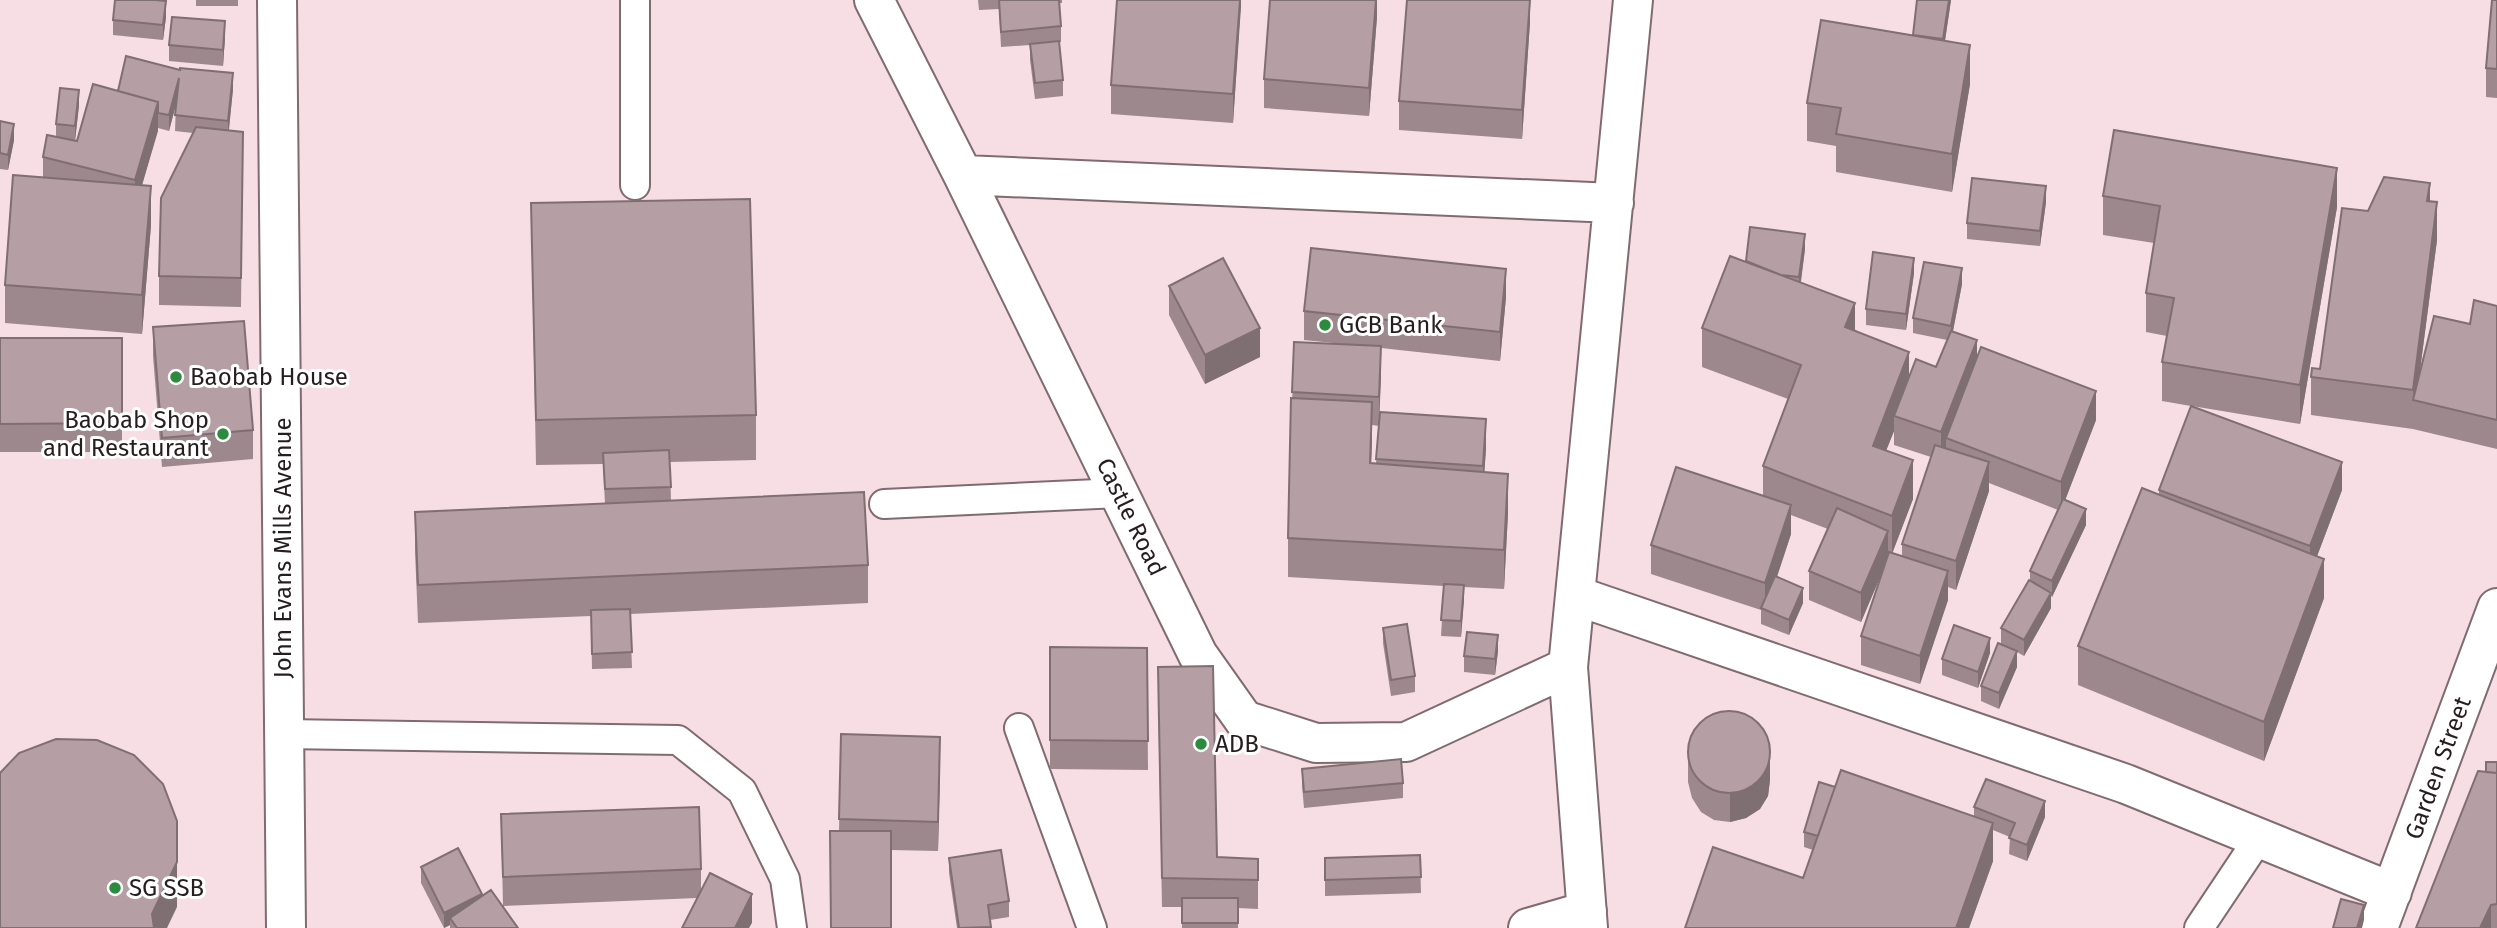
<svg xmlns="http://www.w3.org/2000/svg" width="2497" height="928" font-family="'Fira Sans',sans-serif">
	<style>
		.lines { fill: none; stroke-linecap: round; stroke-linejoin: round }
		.lane-casing { stroke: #806b70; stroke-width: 32 }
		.street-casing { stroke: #806b70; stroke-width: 42 }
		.secondary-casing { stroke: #806b70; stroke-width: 42 }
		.lane { stroke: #fff; stroke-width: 28 }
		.street { stroke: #fff; stroke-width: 38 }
		.secondary { stroke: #fff; stroke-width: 38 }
		.wall { fill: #9c888d; fill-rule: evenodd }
		.shaded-wall { fill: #7f6f73 }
		.building { fill: #b59ea4; stroke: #7f6f73; stroke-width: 2 }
		.poi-dot { fill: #2c8b3e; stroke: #fff; stroke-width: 2.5 }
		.labels { text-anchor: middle; stroke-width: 6; stroke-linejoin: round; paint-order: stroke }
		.poi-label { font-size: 24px; fill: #261d1f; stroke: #fff; text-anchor: start }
		.street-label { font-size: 24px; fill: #261d1f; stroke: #fff }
	</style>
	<rect width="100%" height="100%" fill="#f6dee4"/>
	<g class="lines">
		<g class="lane-casing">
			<path id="lane" d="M635 185V0
				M884 504 1119 493
				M1019 728 1092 928
				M284 734 678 740 742 791 785 879 792 928
				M2199 928 2259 838"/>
		</g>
		<g class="street-casing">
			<path id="street" d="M874 0 963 175 1198 655 1244 720 1316 743 1406 742 1568 667
				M963 175 1614 203
				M1577 596 2126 784 2392 892
				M1528 928 1587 911
				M1588 928 1568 667 1633 0
				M2378 928 2497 608"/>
		</g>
		<g class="secondary-casing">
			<path id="secondary" d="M277 0 286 928"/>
		</g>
		<use href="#lane" class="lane"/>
		<use href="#street" class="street"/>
		<use href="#secondary" class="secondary"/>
	</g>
	<path class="wall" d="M196 0H238V6H196Z
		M978 0H1062V3H1059L1061 26V42H1059L1063 80V96L1035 99 1030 60V45L1001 47 999 9 979 10Z
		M1241 0 1233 123 1111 114V85Z
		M1377 0V17L1369 116 1264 108V79Z
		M1917 0H1951L1945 41 1970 84 1952 192 1836 172V146L1807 141V103L1913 36Z
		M2497 0V98L2486 97V68Z
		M166 17 163 40 113 35V20Z
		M1530 22 1522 139 1399 130V101Z
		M225 36 223 66 169 61V45Z
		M233 89 229 130 243 132 241 307 159 305V276L193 133 175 131 176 104 169 131 158 128 142 185 151 225 142 334 5 323V285L43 178V157L56 137V124L79 105 75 141H77L118 91Z
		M0 121 14 140 8 170 0 169Z
		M2103 196 2337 207 2300 424 2192 406 2342 490 2317 556 2324 598 2264 761 2078 685V646L2159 495V490L2191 406 2162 401V362L2167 336 2146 332V293L2154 243 2103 235Z
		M2430 201 2437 240 2420 370 2470 324 2497 306V449L2413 429 2311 415V377L2320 369 2368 211Z
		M2046 202 2040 246 1967 239V223Z
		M531 203 756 415V460L670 462 671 501 868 565V603L630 614 632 668 592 669 591 616 418 623 415 551V512L605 504 603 464 536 465Z
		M1805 249 1801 282 1909 377 1936 367 1947 340 1913 333V318L1962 284 1953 331 1977 358 2096 420 2065 500 2086 525 2052 597 2051 596V608L2024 656 2017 652V667L1999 709 1981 701V686L2007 647 2001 644V628L2030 581V571L2058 510 1989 483V491L1956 590 1948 587V600L1920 684 1861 665V636L1883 569 1861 622 1809 600V571L1828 529 1791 515V534L1777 577 1803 603 1789 635 1761 624V610L1651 574V545L1763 496V466L1788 399 1702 367V328L1746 261ZM1894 431V445L1931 457 1902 544V556L1892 553 1913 499 1886 450Z
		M1914 273 1906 330 1866 325V309Z
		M1169 286 1260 357 1205 384 1169 315Z
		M1506 297 1500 361 1381 348 1379 426 1372 425 1371 463H1376L1380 412 1486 448 1484 472 1508 513 1504 589 1464 587 1461 637 1441 636 1444 586 1288 577V538L1294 342 1343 344 1304 340V311Z
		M153 327 253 430V459L162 467 153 356Z
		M0 338H122V452H0Z
		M1383 628 1415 676V692L1391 696 1383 643Z
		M1050 647 1147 648 1148 770 1050 769Z
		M1498 651 1495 675 1464 672V656Z
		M1990 653 1978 688 1942 675V659Z
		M1158 696 1217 857 1258 859V909L1238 908V928H1182V907H1162Z
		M841 734 940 766 938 851 891 850 839 831Z
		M1688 754 1770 780 1768 796 1760 809 1746 818 1730 822 1714 820 1701 812 1692 798 1688 782Z
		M2497 762V928H2416L2486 772Z
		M1302 769 1403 783V798L1304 808 1302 785Z
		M1835 787 1974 816V807L2045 817 2027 861 2009 854 2010 837 1993 830V861L1969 928H1685L1803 878 1813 850 1804 847V832Z
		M501 814 701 869V891L752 923 697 898 503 906Z
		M1420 855 1421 893 1325 896V858Z
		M949 858 1009 901V917L990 920 991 928H957L949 873Z
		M421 867 482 896 518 928H450V925L444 928 421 883Z"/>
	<path class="shaded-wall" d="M1240 0H1241V7L1233 123V94Z
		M1376 0H1377V17L1369 116V88Z
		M1530 0V22L1522 139V110Z
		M1949 0H1951L1943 54V39Z
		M166 1V17L163 40V25Z
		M225 21V36L223 66V50Z
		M1970 45V84L1952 192V154Z
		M233 73V89L228 136V121Z
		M179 78V93L169 131V115Z
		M79 90V105L75 141V126Z
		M158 102V131L135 209V180Z
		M14 124V140L8 170V155Z
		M2337 168V207L2300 424V385Z
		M2430 183V221L2427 201Z
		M151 186V225L142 334V295Z
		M2046 186V202L2040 246V231Z
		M2437 202V240L2416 401 2413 400V390Z
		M1805 234V249L1799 293V277Z
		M1914 258V273L1906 330V314Z
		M1962 268V284L1951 341V326Z
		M1506 269V297L1500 361V332Z
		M1855 303V342L1845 327Z
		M1260 328V357L1205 384V355Z
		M1977 340V369L1946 438V448L1941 461V432Z
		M1381 346V375L1379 426V397Z
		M1909 352V390L1894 416V431L1873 484V446Z
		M2096 391V420L2061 511V482Z
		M1372 402V440L1370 501V463Z
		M1486 419V448L1483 495V466Z
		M1913 460V499L1892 554V516Z
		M1989 462V491L1956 590V561Z
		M2342 462V490L2310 575V546Z
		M1508 474V513L1504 589V550Z
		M1791 505V534L1765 612V583Z
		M2086 509V525L2052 597V581Z
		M1888 531V559L1861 622V593Z
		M2324 559V598L2264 761V722Z
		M1948 571V600L1920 684V656Z
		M1464 585V601L1461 637V621Z
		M1803 588V603L1789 635V620Z
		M2051 593V608L2024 656V640Z
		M1498 635V651L1495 675V659Z
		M1990 638V653L1978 688V672Z
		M2017 651V667L1999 709V693Z
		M940 737V766L938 851V822Z
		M1770 751V780L1768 796 1760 809 1746 818 1730 822V793Z
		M2045 801V817L2027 861V845Z
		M177 821V907L167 928H152V914Z
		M1993 823V861L1969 928H1956Z
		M482 894V909L450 918V925L444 928V913Z
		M752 894V923L749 928H735Z
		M2364 905V920L2362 928H2357Z
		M2491 905V928H2480Z"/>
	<path class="building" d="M115 0H155L166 1 163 25 113 20Z
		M999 0H1059L1061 26 1001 32Z
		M1117 0H1240L1233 94 1111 85Z
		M1270 0H1376L1369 88 1264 79Z
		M1407 0H1530L1522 110 1399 101Z
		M1917 0H1949L1943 39 1913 35Z
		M2492 0H2497V69L2486 68Z
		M172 17 225 21 223 50 169 45Z
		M1821 20 1970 45 1952 154 1836 134 1841 108 1807 103Z
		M1059 41 1063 80 1035 83 1030 44Z
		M126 56 180 70V68L233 73 228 121 175 115 179 78 169 115 158 113V102L118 91Z
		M93 84 158 102 135 180 43 157 47 135 77 141Z
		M60 88 79 90 75 126 56 124Z
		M0 121 14 124 8 155 0 153Z
		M196 127 243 132 241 278 159 276 161 198Z
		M2114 130 2337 168 2300 385 2162 362 2174 298 2146 293 2160 206 2103 196Z
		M13 175 151 186 142 295 5 285Z
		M2384 177 2430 183 2427 201 2437 202 2413 390 2311 377 2312 368 2320 369 2342 208 2368 211Z
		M1972 178 2046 186 2040 231 1967 223Z
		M750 199 756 415 536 420 531 203Z
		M1750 227 1805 234 1799 277 1781 275 1746 261Z
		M1311 248 1506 269 1500 332 1304 311Z
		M1873 252 1914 258 1906 314 1866 309Z
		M1730 256 1855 303 1845 327 1909 352 1873 446 1913 460 1892 516 1763 466 1801 365 1702 328Z
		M1223 258 1260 328 1205 355 1169 286Z
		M1924 262 1962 268 1951 326 1913 318Z
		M2474 300 2497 306V420L2413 400 2434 316 2470 324Z
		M244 321 253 430 162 438 153 327Z
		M1951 331 1977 340 1941 432 1894 416 1916 359 1936 367Z
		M0 338H122V423L0 424Z
		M1294 342 1381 346 1379 397 1292 392Z
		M1981 347 2096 391 2061 482 1946 438Z
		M1291 398 1372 402 1370 463 1508 474 1504 550 1288 538Z
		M2191 406 2342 462 2310 546 2159 490Z
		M1380 412 1486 419 1483 466 1376 459Z
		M1935 445 1989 462 1956 561 1902 544Z
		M669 450 671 487 605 489 603 453Z
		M1676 467 1791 505 1765 583 1651 545Z
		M2142 488 2324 559 2264 722 2078 646Z
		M864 492 868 565 418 585 415 512Z
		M2063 499 2086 509 2052 581 2030 571Z
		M1837 508 1888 531 1861 593 1809 571Z
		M1889 552 1948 571 1920 656 1861 636Z
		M1775 576 1803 588 1789 620 1761 608Z
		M2029 580 2051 593 2024 640 2001 628Z
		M1444 584 1464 585 1461 621 1441 620Z
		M630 609 632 652 592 654 591 610Z
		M1407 624 1415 676 1391 680 1383 628Z
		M1954 625 1990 638 1978 672 1942 659Z
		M1467 632 1498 635 1495 659 1464 656Z
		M1998 643 2017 651 1999 693 1981 686Z
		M1050 647 1147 648 1148 741 1050 740Z
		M1213 666 1217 857 1258 859V880L1162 878 1158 667Z
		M1688 752a41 41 0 1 1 82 0a41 41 0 1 1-82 0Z
		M841 734 940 737 938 822 839 819Z
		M56 739 97 740 134 755 163 784 177 821V862L152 914 154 928H0V773L19 753Z
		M1401 759 1403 783 1304 792 1302 769Z
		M2486 762H2497V773L2486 772Z
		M1841 770 1993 823 1956 928H1685L1713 847 1803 878Z
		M2478 771 2497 773V904L2491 905 2480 928H2416Z
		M1986 779 2045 801 2027 845 2009 838 2015 823 1974 807Z
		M1819 782 1835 787 1818 836 1804 832Z
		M699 807 701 869 503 877 501 814Z
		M830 831H891V928H831Z
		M458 848 482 894 444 913 421 867Z
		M1001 850 1009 901 988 905 991 927 959 928 949 858Z
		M1420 855 1421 877 1325 880V858Z
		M710 873 752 894 735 928H682Z
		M491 890 518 928H457L450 918Z
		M1182 898H1238V923H1182Z
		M2341 899 2364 905 2357 928H2333Z"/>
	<g class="poi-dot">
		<circle cx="1325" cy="325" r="7"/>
		<circle cx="176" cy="377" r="7"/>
		<circle cx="223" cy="434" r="7"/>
		<circle cx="1201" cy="744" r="7"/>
		<circle cx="115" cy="888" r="7"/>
	</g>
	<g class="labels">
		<g class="poi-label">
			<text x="1339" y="333">GCB Bank</text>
			<text x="190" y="385">Baobab House</text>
			<text x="209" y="428" text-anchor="end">Baobab Shop<tspan x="209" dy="28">and Restaurant</tspan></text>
			<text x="1215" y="752">ADB</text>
			<text x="129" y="896">SG SSB</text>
		</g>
		<g class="street-label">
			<text transform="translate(1131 517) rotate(64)" y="8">Castle Road</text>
			<text transform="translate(283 548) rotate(-90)" y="8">John Evans Mills Avenue</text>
			<text transform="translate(2438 768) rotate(-70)" y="8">Garden Street</text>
		</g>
	</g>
</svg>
